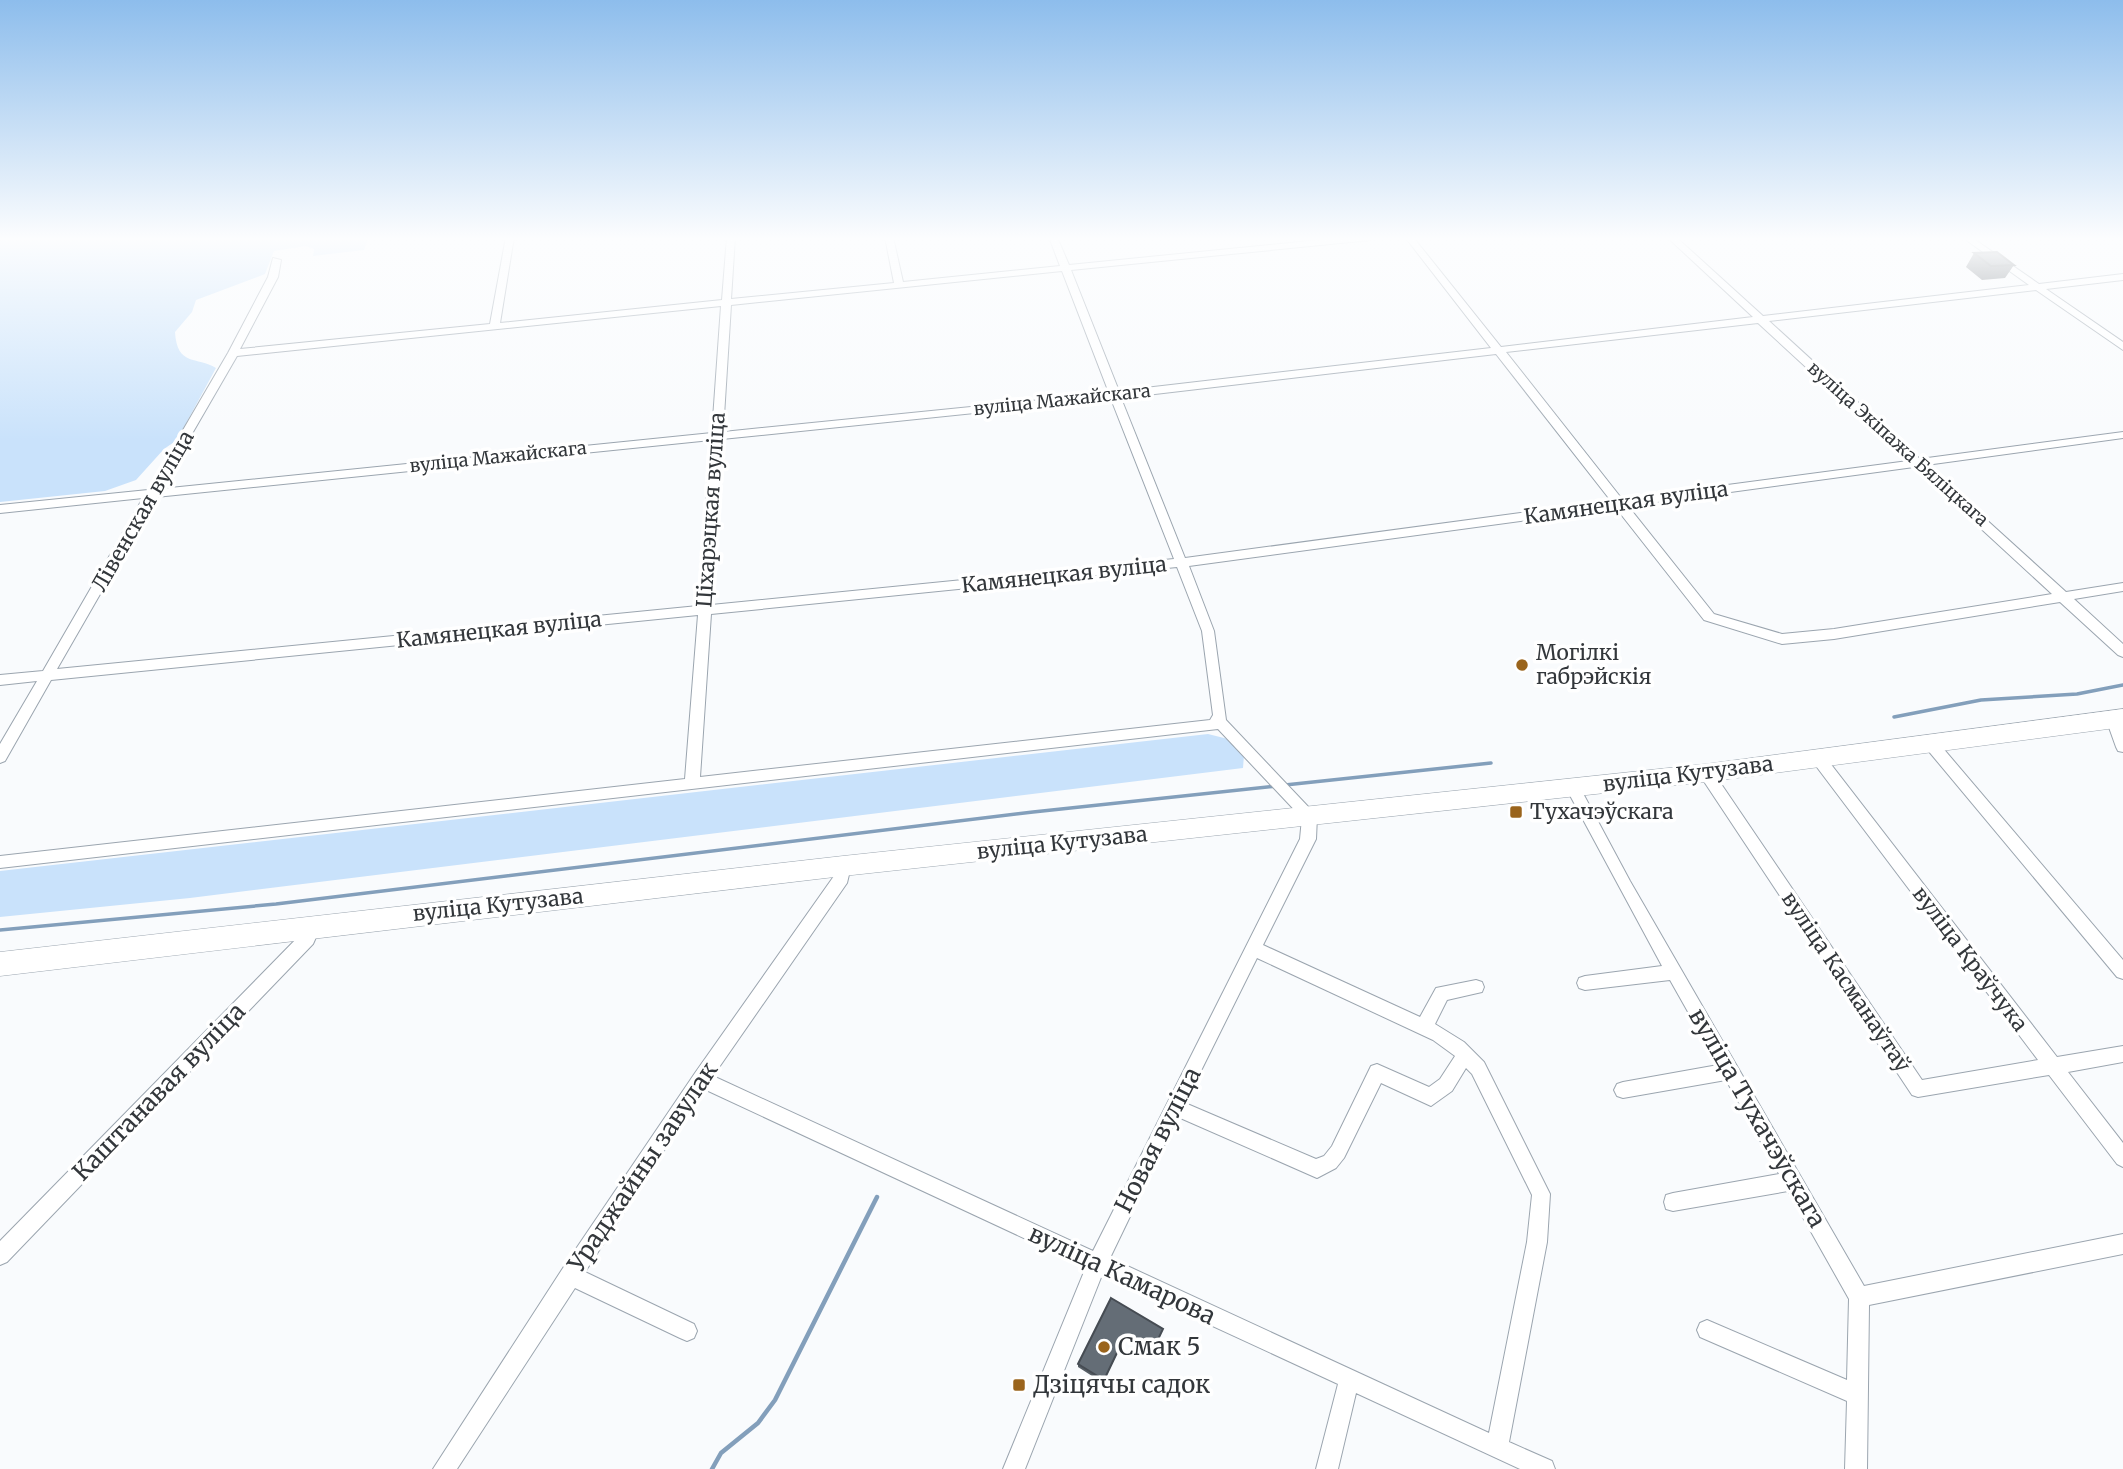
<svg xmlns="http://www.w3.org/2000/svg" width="2123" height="1469" font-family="Merriweather,serif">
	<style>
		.green { fill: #c9e2fb }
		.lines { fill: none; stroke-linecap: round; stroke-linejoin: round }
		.stream-far1 { stroke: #839fbb; stroke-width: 3.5 }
		.stream { stroke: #839fbb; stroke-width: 4.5 }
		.minor-casing { stroke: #9ba5af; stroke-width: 2 }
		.primary-casing { stroke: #9ba5af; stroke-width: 1 }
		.minor { fill: #fff; fill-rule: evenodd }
		.primary { fill: #fff; fill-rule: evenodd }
		.wall { fill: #565e65 }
		.building { fill: #646d76; stroke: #464c53; stroke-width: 2 }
		.poi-dot { fill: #9a641c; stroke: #fff; stroke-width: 2.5 }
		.labels { text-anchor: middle; stroke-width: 7; stroke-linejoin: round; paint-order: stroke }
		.far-street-label { font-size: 18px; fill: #33373b; stroke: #fff }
		.street-label { font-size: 21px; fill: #33373b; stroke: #fff }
		.poi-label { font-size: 21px; fill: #33373b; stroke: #fff; text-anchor: start }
		.near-street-label { font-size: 24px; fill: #33373b; stroke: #fff }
		.near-poi-label { font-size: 24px; fill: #33373b; stroke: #fff; text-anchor: start }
	</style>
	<rect width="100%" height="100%" fill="#f9fbfd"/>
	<path class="green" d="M0 237H374L368 239 364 250 313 256 314 249 306 246 274 251 265 274 196 300 192 312 175 332C177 367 197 356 216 368L177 440 164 449 136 480 105 491 0 502Z
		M1208 734 1228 739 1244 755 1243 768 190 898 0 917V871Z"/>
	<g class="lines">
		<path class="stream-far1" d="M1894 717 1981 700 2077 694 2123 685
			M1285 785 1491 763
			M0 930 276 904 1033 812 1277 786"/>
		<path class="stream" d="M712 1469 721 1453 758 1423 775 1400 877 1197"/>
		<g class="minor-casing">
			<path id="minor" d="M506 237H514L500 323 722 300 727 237H735L731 299 894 283 885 237H893L903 282 1060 266 1049 237H1057L1069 265 1349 237H1375L1371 240 1071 270 1119 391 1491 348 1405 237H1413L1501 347 1753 317 1667 237H1676L1763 316 2029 285 1962 237H1971L2039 284 2123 274V280L2046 289 2123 342V350L2036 290 1769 321 1920 459 2123 432V438L1926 465 2066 592 2123 583V591L2074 599 2123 644V657L2118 655 2060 602 1834 639 1782 644 1704 620 1616 508 1189 566 1214 631 1226 720 1317 816 1316 839 1263 945 1420 1017 1436 988 1476 980 1482 982 1484 987 1482 992 1447 1000 1435 1024 1464 1042 1484 1062 1550 1194 1547 1242 1509 1442 1552 1461 1555 1469H1520L1356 1393 1338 1469H1316L1338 1384 1102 1275 1025 1469H1003L1086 1267 704 1089 585 1272 694 1324 697 1331 694 1338 687 1341 680 1338 575 1288 457 1469H433L563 1268 695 1073 834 876 838 861 843 860 848 861 851 866 847 883 713 1076 1093 1251 1300 839 1302 818 1218 729 0 868V856L685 779 698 615 51 680 5 761 0 763V744L37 681 0 685V675L43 671 143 498 0 513V505L148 490 228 353 268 277 273 258 281 260 278 277 240 349 490 324ZM1062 271 1109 393 723 432 731 305ZM721 306 712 433 160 489 237 356ZM1758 323 1908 461 1622 499 1506 352ZM1496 354 1611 501 1185 558 1121 398ZM1111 399 1174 559 711 605 722 439ZM711 440 698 606 57 669 156 497ZM1914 467 2052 594 1834 629 1782 634 1714 614 1628 506ZM1177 567 1202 631 1213 715 1210 720 700 777 711 614ZM1257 958 1433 1040 1455 1056 1440 1079 1429 1087 1377 1064 1371 1066 1332 1146 1324 1156 1316 1159 1185 1103ZM1466 1068 1472 1074 1532 1195 1527 1242 1489 1433 1110 1258 1178 1117 1317 1178 1336 1168 1344 1158 1381 1083 1431 1106 1452 1091Z
				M2113 714 2118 715 2123 727V752L2118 751 2116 747 2106 719Z
				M1931 739 1936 740 2123 960V979L2117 977 1926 748 1924 744 1926 740Z
				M1818 752 1823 754 2057 1057 2123 1046V1062L2068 1072 2123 1143V1167L2117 1164 2049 1075 1918 1097 1912 1095 1701 777 1699 773 1701 769H1711L1922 1080 2038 1060 1813 762 1811 758 1813 754Z
				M1573 782 1578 784 1630 881 1864 1286 2123 1234V1254L1869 1305 1867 1469H1845L1847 1401 1700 1337 1697 1330 1700 1323 1707 1320 1847 1380 1849 1299 1788 1191 1673 1211 1666 1209 1664 1202 1666 1195 1673 1193 1779 1174 1726 1080 1623 1098 1617 1096 1614 1090 1617 1084 1623 1082 1718 1065 1670 980 1585 990 1579 988 1577 983 1579 978 1585 976 1662 966 1566 788 1568 784Z
				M313 919 319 921 321 926 313 944 7 1262 0 1265V1241L301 934 307 921Z"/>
		</g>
		<g class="primary-casing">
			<path id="primary" d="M2123 709V727L1706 782 843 876 0 976V952L843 856 1706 764Z"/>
		</g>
		<use href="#minor" class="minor"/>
		<use href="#primary" class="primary"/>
	</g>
	<path class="wall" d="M1974 253 2014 265 2005 278 1982 280 1966 267Z
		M1111 1298 1163 1329 1151 1355 1124 1339 1103 1383 1078 1367V1364Z"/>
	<path class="building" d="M1997 252 2014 265 1991 266 1974 253Z
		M1111 1298 1163 1329 1152 1352 1125 1336 1104 1380 1078 1364Z"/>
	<linearGradient id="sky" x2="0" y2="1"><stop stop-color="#8dbdec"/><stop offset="0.54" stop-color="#fcfdfe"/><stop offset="1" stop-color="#fcfdfe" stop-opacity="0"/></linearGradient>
	<rect width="2123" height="442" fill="url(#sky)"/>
	<g class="poi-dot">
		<circle cx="1522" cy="665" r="7"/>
		<rect x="1509" y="805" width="14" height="14" rx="3.5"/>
		<circle cx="1104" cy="1347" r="7"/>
		<rect x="1012" y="1378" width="14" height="14" rx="3.5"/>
	</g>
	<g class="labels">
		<g class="far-street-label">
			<text transform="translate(1062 400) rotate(-6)" y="6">вуліца Мажайскага</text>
			<text transform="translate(1898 444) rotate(42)" y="6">вуліца Экіпажа Бяліцкага</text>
			<text transform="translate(498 457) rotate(-6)" y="6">вуліца Мажайскага</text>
		</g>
		<g class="street-label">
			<text transform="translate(1626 503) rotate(-8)" y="7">Камянецкая вуліца</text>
			<text transform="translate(711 510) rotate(-86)" y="7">Ціхарэцкая вуліца</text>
			<text transform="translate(143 511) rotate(-60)" y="7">Лівенская вуліца</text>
			<text transform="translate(1064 575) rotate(-6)" y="7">Камянецкая вуліца</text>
			<text transform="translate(499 630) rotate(-6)" y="7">Камянецкая вуліца</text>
			<text transform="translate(1688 774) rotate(-7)" y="7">вуліца Кутузава</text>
			<text transform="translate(1062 843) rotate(-6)" y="7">вуліца Кутузава</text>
			<text transform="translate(498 905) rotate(-6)" y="7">вуліца Кутузава</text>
			<text transform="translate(1970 959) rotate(53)" y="7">вуліца Краўчука</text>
			<text transform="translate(1846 982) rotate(56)" y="7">вуліца Касманаўтаў</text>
		</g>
		<g class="poi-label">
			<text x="1536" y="660">Могілкі<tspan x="1536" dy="24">габрэйскія</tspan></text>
			<text x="1530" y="819">Тухачэўскага</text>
		</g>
		<g class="near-street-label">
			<text transform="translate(159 1092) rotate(-46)" y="8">Каштанавая вуліца</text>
			<text transform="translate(1757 1118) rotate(60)" y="8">вуліца Тухачэўскага</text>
			<text transform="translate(1158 1140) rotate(-63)" y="8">Новая вуліца</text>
			<text transform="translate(643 1167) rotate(-56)" y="8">Ураджайны завулак</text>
			<text transform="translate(1122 1275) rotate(25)" y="8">вуліца Камарова</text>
		</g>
		<g class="near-poi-label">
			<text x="1118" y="1355">Смак 5</text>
			<text x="1033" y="1393">Дзіцячы садок</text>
		</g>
	</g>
</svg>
